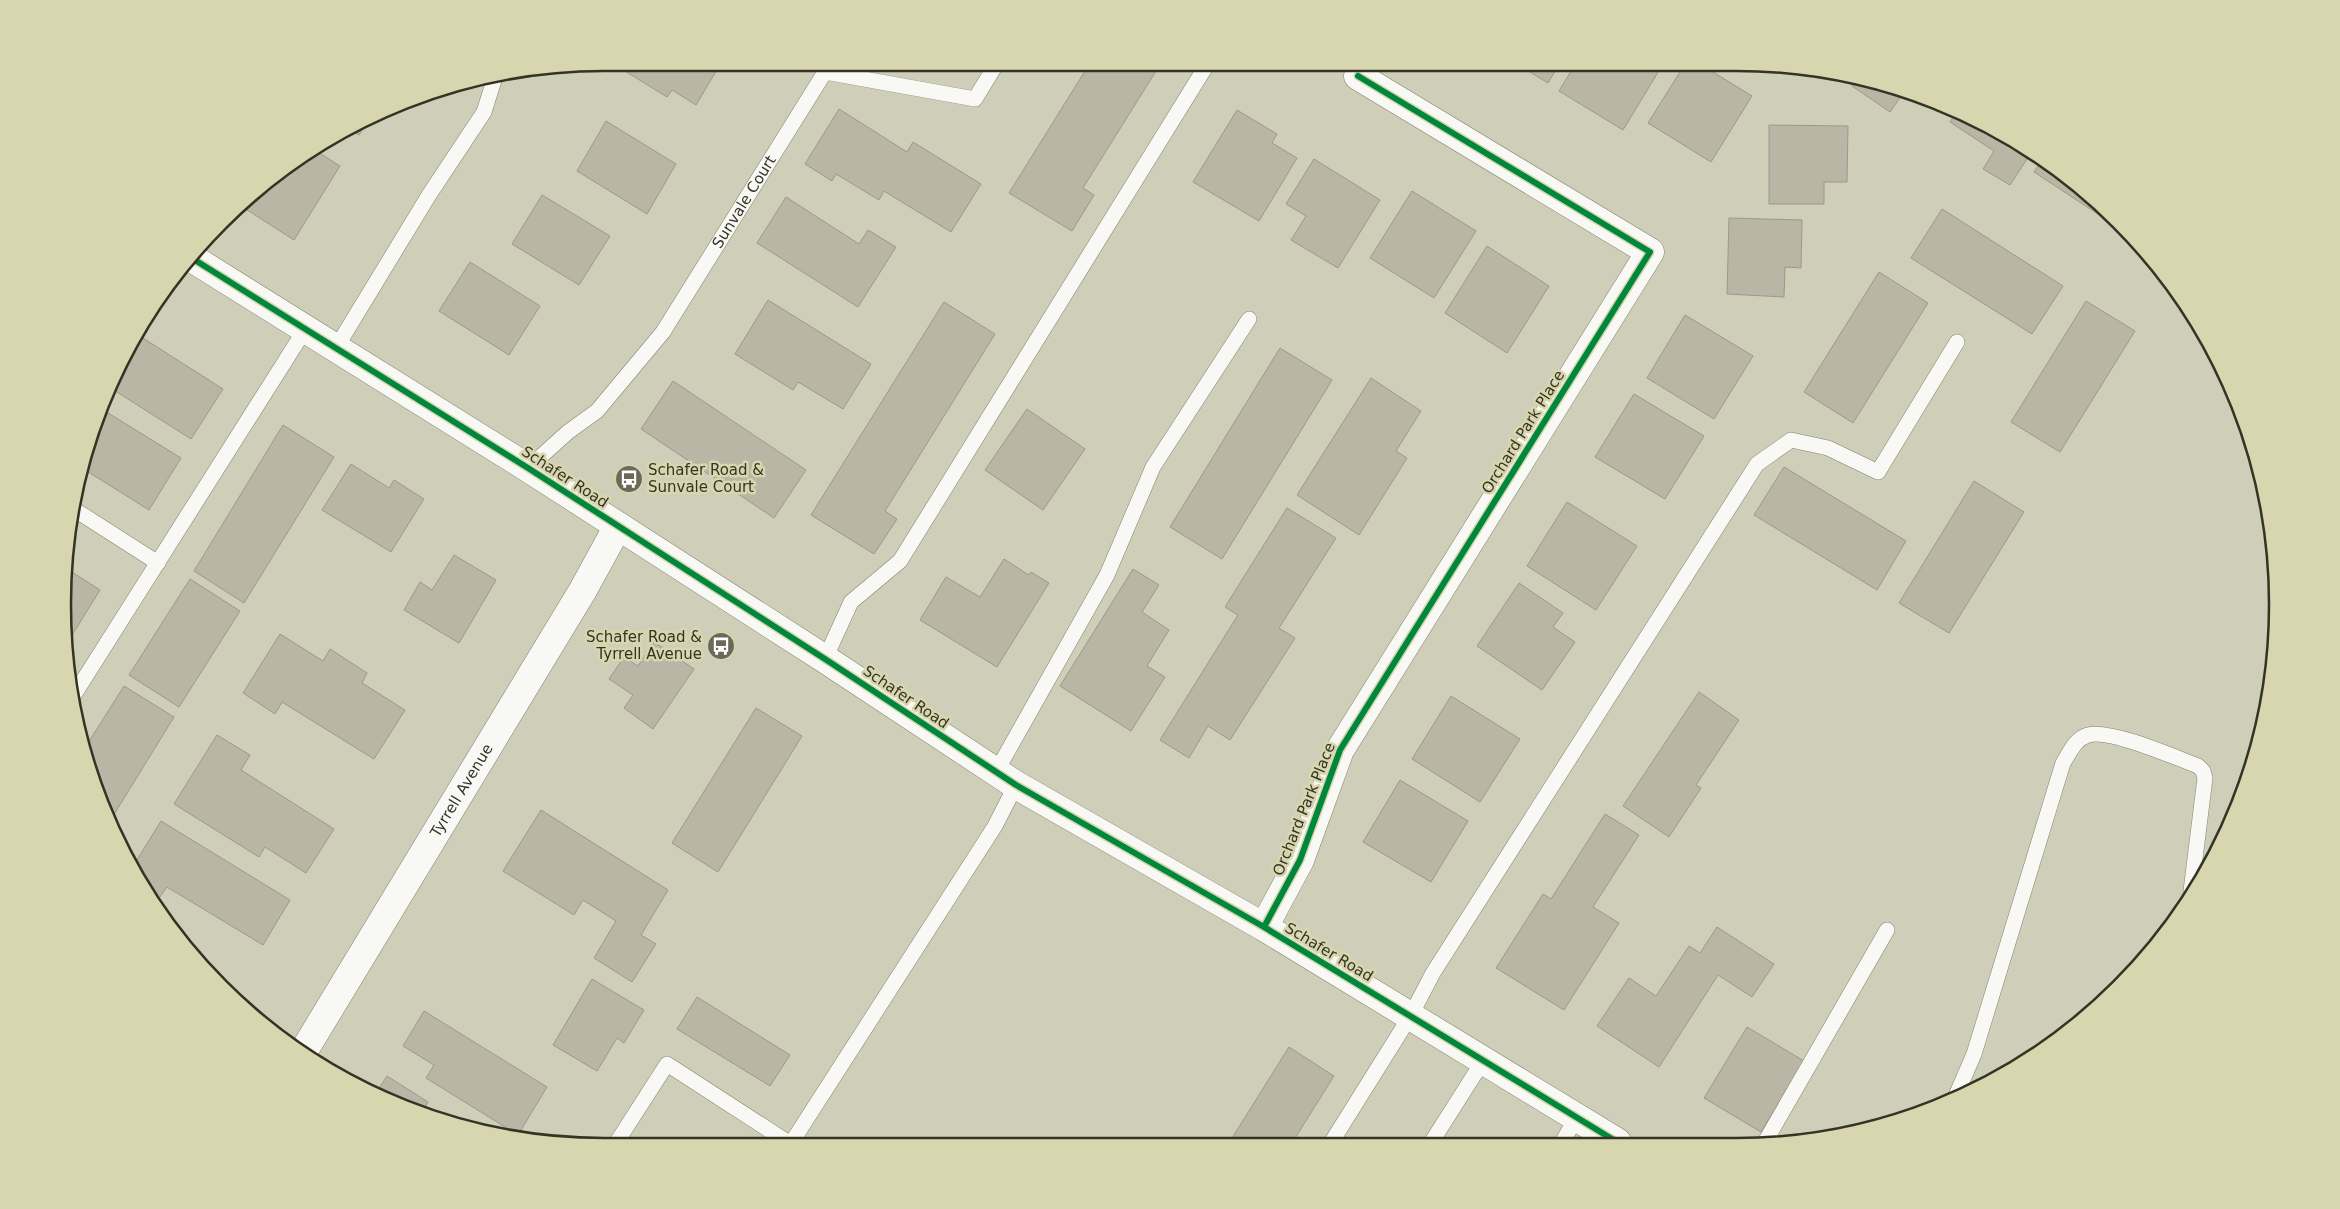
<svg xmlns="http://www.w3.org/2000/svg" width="2340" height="1209" font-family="'DejaVu Sans',sans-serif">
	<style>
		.building { fill: #b9b6a5; stroke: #9d9989 }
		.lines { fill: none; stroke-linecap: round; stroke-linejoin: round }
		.lane-casing { stroke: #838372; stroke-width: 16 }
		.street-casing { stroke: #838372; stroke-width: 29 }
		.secondary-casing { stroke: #838372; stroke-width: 29 }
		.lane { stroke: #f8f8f4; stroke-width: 15 }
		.street { stroke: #f8f8f4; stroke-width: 28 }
		.secondary { stroke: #f8f8f4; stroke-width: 28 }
		.cycleway-casing { stroke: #d8d6af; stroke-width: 9 }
		.cycleway { stroke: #00873e; stroke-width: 6 }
		.labels { text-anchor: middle; stroke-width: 5; stroke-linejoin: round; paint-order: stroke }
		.street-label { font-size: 15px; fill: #343424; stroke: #d8d6af }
		.poi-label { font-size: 15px; fill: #343424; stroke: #d8d6af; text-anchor: start }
		.rim { fill: none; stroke: #343424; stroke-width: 2.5 }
	</style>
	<rect width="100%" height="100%" fill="#cfceb8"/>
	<path class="building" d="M612 63H721L696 105 672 90 667 97Z
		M1090 63H1161L1083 188 1094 195 1072 231 1009 193Z
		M1515 63H1560L1548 83Z
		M1576 63 1663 64 1623 130 1559 91Z
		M1685 64H1700L1752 96 1711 162 1648 123Z
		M1858 78 1876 81 1904 92 1890 112 1852 86Z
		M839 109 907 152 913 142 981 184 951 232 884 191 879 200 836 174 832 181 805 164Z
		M1237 110 1277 134 1272 143 1297 158 1259 221 1193 182Z
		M1957 111 1975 118 2031 153 2010 185 1983 169 1994 151 1950 122Z
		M368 119 359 135 348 128Z
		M606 121 676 164 647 214 577 171Z
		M1769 125 1848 126 1847 182H1824V204H1769Z
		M313 149 340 166 294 240 241 206 274 175Z
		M1314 159 1380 200 1338 268 1291 240 1306 216 1286 204Z
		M2042 160 2065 174 2109 216 2107 220 2034 172Z
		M1412 191 1476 231 1434 298 1370 258Z
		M542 195 610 236 579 285 512 244Z
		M786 197 859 244 868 230 896 247 858 307 757 243Z
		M1942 209 2063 286 2032 334 1911 258Z
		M1729 218 1802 220 1801 268 1785 267 1784 297 1727 294Z
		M1487 246 1549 286 1507 353 1445 313Z
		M470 262 540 306 509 355 439 311Z
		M1879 272 1928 303 1853 423 1804 392Z
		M768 300 871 364 843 409 798 382 793 390 735 354Z
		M2086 301 2135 331 2060 452 2011 422Z
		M944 302 995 334 885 511 897 519 874 554 811 515Z
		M1685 315 1753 356 1714 419 1647 378Z
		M135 333 223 389 191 439 109 387Z
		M1280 348 1332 380 1222 559 1170 527Z
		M1371 378 1421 411 1396 451 1407 458 1359 535 1297 495Z
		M673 381 806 470 774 518 641 429Z
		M1634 394 1704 436 1665 499 1595 457Z
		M100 408 181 458 149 510 82 468Z
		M1027 409 1085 449 1043 510 985 470Z
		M283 425 334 457 244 603 194 571Z
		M351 464 389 488 394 480 424 499 391 552 322 510Z
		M1784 467 1906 541 1877 590 1754 515Z
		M1974 481 2024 512 1949 633 1899 603Z
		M1567 502 1637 546 1596 610 1527 566Z
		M1287 508 1336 538 1279 628 1295 638 1230 740 1208 726 1189 758 1160 740 1238 615 1225 607Z
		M454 555 496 580 459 643 404 610 420 582 432 590Z
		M1004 559 1029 575 1031 572 1049 583 997 667 920 620 946 577 980 597Z
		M64 567 100 590 71 637 66 634Z
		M1133 569 1159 585 1142 612 1169 630 1147 666 1165 677 1131 731 1060 686Z
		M190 579 240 611 179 707 129 675Z
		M1519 583 1563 613 1553 627 1575 642 1542 690 1477 646Z
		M280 634 323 661 330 649 367 673 362 683 405 710 374 759 282 702 275 714 243 693Z
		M654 642 694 669 653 729 624 708 633 695 609 679 624 657 638 666Z
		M124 686 174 717 110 821 83 751Z
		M1699 692 1739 720 1696 785 1701 788 1669 837 1623 806Z
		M1451 696 1520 739 1480 802 1412 759Z
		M756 708 802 736 718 872 672 843Z
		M217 735 250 755 241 770 334 829 306 873 265 847 259 857 174 804Z
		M1400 780 1468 821 1431 882 1363 842Z
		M541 810 668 890 641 935 656 944 632 982 594 958 616 921 583 900 574 915 503 871Z
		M1605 814 1639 835 1593 907 1619 923 1564 1010 1496 968 1543 894 1551 899Z
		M161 821 290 900 263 945 167 887 157 901 148 896 132 868Z
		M1717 927 1774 964 1752 997 1718 975 1659 1067 1597 1026 1629 978 1656 996 1689 946 1700 953Z
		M592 979 644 1010 624 1043 617 1038 597 1071 553 1045Z
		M697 997 790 1055 770 1086 677 1029Z
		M424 1011 547 1087 518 1135 426 1078 434 1065 403 1046Z
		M1747 1027 1804 1061 1761 1132 1704 1098Z
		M1289 1047 1334 1076 1292 1143H1229Z
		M387 1076 428 1102 422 1112 375 1095Z"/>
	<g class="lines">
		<g class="lane-casing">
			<g id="lane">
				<path d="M336 348 429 195 484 112 496 74"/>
				<path id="s1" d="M528 468 568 432 597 411 663 332 825 72 975 99 997 63"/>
				<path d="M72 508 158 563"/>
				<path d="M825 659 851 602 900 561 1208 63"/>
				<path d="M72 698 306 328"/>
				<path d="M996 772 1107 575 1153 467 1249 319"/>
				<path d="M1955 1098 1974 1054 2063 763C2070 752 2075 739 2088 735 2111 729 2174 757 2198 766L2203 771 2205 778 2191 891"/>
				<path d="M1765 1142 1887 930"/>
				<path d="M1331 1143 1411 1015 1433 973 1757 464 1791 440 1828 448 1878 472 1957 342"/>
				<path d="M1431 1143 1483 1061"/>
				<path d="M1562 1143 1576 1118"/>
				<path d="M615 1145 667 1064 789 1143"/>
				<path d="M790 1145 995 826 1016 785"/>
			</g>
		</g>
		<g class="street-casing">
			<g id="street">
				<path d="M1264 927 1300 860 1340 750 1650 252 1358 76"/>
				<path id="s2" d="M302 1054 583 590 618 526"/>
			</g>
		</g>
		<g class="secondary-casing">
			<path id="secondary" d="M190 257 528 468 825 659 1016 785 1264 927 1617 1142"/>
		</g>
		<use href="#lane" class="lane"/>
		<use href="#street" class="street"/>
		<use href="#secondary" class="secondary"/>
		<g class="cycleway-casing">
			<path id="cycleway" d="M190 257 528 468 825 659 1016 785 1264 927 1617 1142
				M1264 927 1300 860 1340 750 1650 252 1358 76"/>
		</g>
		<use href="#cycleway" class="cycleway"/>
	</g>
	<defs>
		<g id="bus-disc" transform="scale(1.4375)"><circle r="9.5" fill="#6a6a58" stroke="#d8d6af"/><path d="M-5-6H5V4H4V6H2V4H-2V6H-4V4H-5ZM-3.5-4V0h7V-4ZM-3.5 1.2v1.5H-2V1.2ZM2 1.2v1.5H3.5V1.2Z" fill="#fff"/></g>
	</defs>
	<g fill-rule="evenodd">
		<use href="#bus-disc" x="629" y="479"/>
		<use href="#bus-disc" x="721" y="646"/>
	</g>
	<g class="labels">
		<g class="street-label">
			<text dy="5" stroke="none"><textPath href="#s1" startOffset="346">Sunvale Court</textPath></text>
			<text transform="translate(1523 432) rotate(-58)" y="5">Orchard Park Place</text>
			<text transform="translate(565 477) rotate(33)" y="5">Schafer Road</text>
			<text transform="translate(906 697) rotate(34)" y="5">Schafer Road</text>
			<text dy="5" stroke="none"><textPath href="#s2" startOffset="308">Tyrrell Avenue</textPath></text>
			<text transform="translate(1304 809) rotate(-68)" y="5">Orchard Park Place</text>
			<text transform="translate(1329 952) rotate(31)" y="5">Schafer Road</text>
		</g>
		<g class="poi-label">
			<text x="648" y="475">Schafer Road &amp;<tspan x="648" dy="17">Sunvale Court</tspan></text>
			<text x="702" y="642" text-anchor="end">Schafer Road &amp;<tspan x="702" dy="17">Tyrrell Avenue</tspan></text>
		</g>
	</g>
	<path d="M0 0H2340V1209H0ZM604 71H1736A533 533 0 0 1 2269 604V605A533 533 0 0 1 1736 1138H604A533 533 0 0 1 71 605V604A533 533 0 0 1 604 71Z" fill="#d8d6af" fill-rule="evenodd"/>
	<path class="rim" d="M604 71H1736A533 533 0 0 1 2269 604V605A533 533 0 0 1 1736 1138H604A533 533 0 0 1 71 605V604A533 533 0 0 1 604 71Z"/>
</svg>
